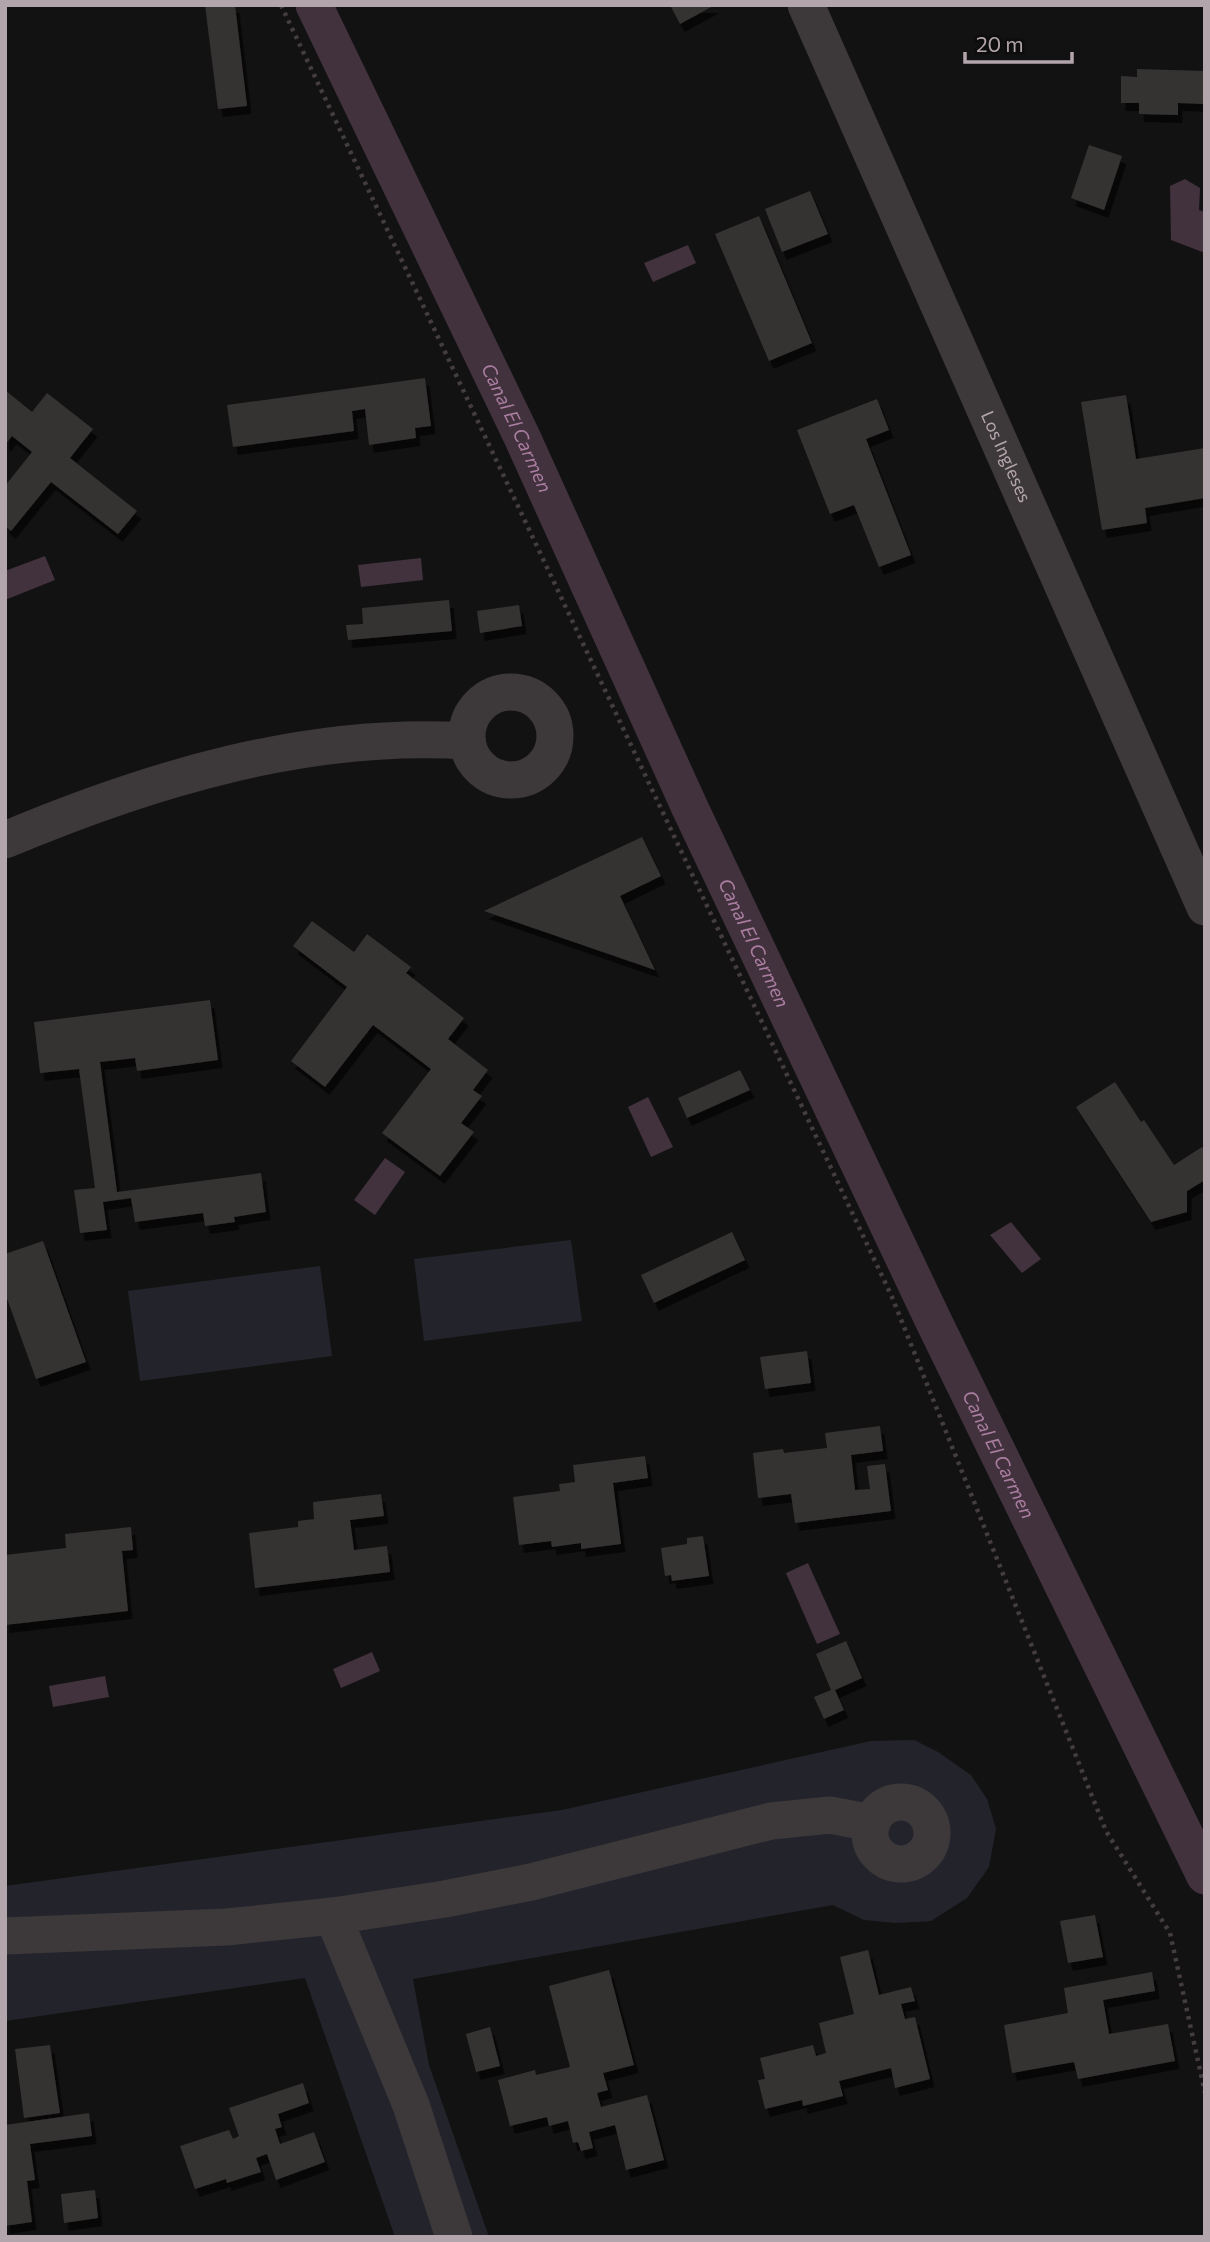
<svg xmlns="http://www.w3.org/2000/svg" width="1210" height="2242" font-family="Commissioner,sans-serif">
	<style>
		.green { fill: #23242b }
		.water { fill: #42323e }
		.lines { fill: none; stroke-linecap: round; stroke-linejoin: round }
		.canal { stroke: #42323e; stroke-width: 37 }
		.building { fill: #353233; filter: url(#shadow) }
		.path { stroke: #443d40; stroke-width: 4.5; stroke-dasharray: 3.5 5; stroke-linecap: butt }
		.street { stroke: #3d383a; stroke-width: 37 }
		.labels { text-anchor: middle; stroke-width: 7; stroke-linejoin: round; paint-order: stroke }
		.street-label { font-size: 18px; fill: #b3a5ac; stroke: #0e0d0d }
		.water-label { font-size: 19px; font-style: italic; fill: #ab7ea1; stroke: #0e0d0d }
	</style>
	<defs>
		<filter id="shadow"><feDropShadow dx="4.5" dy="8" stdDeviation="0" flood-color="#0009"/></filter>
	</defs>
	<rect width="100%" height="100%" fill="#131212"/>
	<path class="green" d="M571 1240 582 1321 424 1341 414 1259Z
		M320 1266 332 1356 140 1381 128 1291Z
		M914 1740 938 1752 971 1775 987 1799 996 1829 989 1867 967 1898 931 1921 896 1923 864 1920 833 1905 413 1979 429 2065 489 2237H395L305 1978 5 2021V1886L562 1810 871 1741Z"/>
	<path class="water" d="M1185 179 1200 188 1199 210 1205 212V253L1171 240 1170 186Z
		M688 245 696 263 653 282 644 263Z
		M45 556 55 580 5 600V571Z
		M421 558 423 580 361 587 358 565Z
		M648 1097 673 1147 651 1157 628 1107Z
		M385 1158 405 1172 375 1215 354 1200Z
		M1011 1222 1041 1259 1022 1273 990 1235Z
		M808 1563 840 1634 817 1644 786 1573Z
		M372 1652 380 1671 341 1688 333 1669Z
		M105 1676 109 1697 53 1707 49 1686Z"/>
	<g class="lines">
		<path class="canal" id="s1" d="M314 5 522 437 690 808 934 1322 1205 1876"/>
	</g>
	<path class="building" d="M205 5H235L247 106 218 109Z
		M670 5H715L680 24Z
		M1137 69 1205 71V104L1178 103V115L1139 114V103H1121V76L1137 77Z
		M1089 145 1122 156 1104 210 1071 198Z
		M810 191 828 234 782 252 765 209Z
		M759 216 812 343 769 361 715 234Z
		M425 378 431 426 415 428 416 438 369 445 365 409 352 411 354 431 233 447 227 405Z
		M5 390 32 412 47 393 93 429 70 458 137 511 118 534 51 482 11 531 5 526V486L32 452 12 436 5 445Z
		M1126 395 1136 459 1205 448V498L1145 508 1147 523 1102 530 1081 402Z
		M877 399 889 430 866 439 911 555 879 567 854 505 830 514 797 430Z
		M449 600 452 631 348 640 346 625 363 624 362 608Z
		M519 605 522 626 480 633 477 611Z
		M642 837 661 876 620 896 655 970 484 911Z
		M312 921 354 952 367 934 411 967 406 973 464 1018 448 1039 488 1070 473 1090 482 1096 461 1123 474 1132 440 1176 382 1133 431 1069 373 1025 325 1087 291 1061 347 987 293 946Z
		M210 1000 218 1060 137 1071 135 1058 100 1062 117 1192 261 1173 266 1212 234 1217 235 1222 205 1226 203 1213 135 1222 131 1198 103 1202 107 1230 80 1233 74 1190 95 1188 79 1069 40 1073 34 1022Z
		M740 1070 750 1090 687 1118 678 1098Z
		M1115 1082 1141 1122 1144 1120 1174 1165 1202 1147 1205 1151V1180L1187 1191V1212L1151 1222 1076 1107Z
		M732 1232 745 1260 654 1303 641 1275Z
		M43 1241 86 1362 36 1379 5 1293V1254Z
		M807 1351 811 1383 765 1389 760 1357Z
		M880 1426 883 1451 851 1455 855 1490 870 1489 867 1466 885 1464 891 1511 795 1523 791 1494 758 1498 753 1453 783 1449 784 1453 827 1448 825 1433Z
		M645 1456 648 1478 613 1483 621 1544 581 1549V1543L552 1547 551 1541 519 1545 513 1497 560 1491 559 1484 575 1482 573 1465Z
		M381 1494 384 1516 350 1520 354 1550 387 1546 390 1572 255 1588 249 1533 298 1527V1521L314 1519 313 1502Z
		M131 1527 133 1550 122 1551 128 1611 5 1625V1555L66 1548 65 1534Z
		M703 1536 709 1576 672 1581 671 1575 665 1576 661 1548 687 1544V1538Z
		M846 1641 862 1678 835 1690 844 1710 824 1719 814 1697 831 1690 816 1654Z
		M1095 1915 1103 1957 1068 1963 1060 1921Z
		M868 1950 879 1995 911 1987 915 2001 901 2004 905 2019 915 2017 930 2079 895 2088 891 2068 839 2081 843 2096 803 2106 802 2100 765 2109 758 2080 765 2079 760 2058 813 2045 816 2056 826 2053 819 2023 854 2014 840 1957Z
		M609 1970 634 2065 603 2073 608 2090 597 2093 601 2107 647 2095 664 2160 626 2170 615 2125 589 2132 593 2148 581 2151 578 2142 573 2143 568 2121 549 2126 547 2117 510 2126 498 2080 535 2070 536 2075 570 2067 549 1986Z
		M1152 1972 1155 1991 1103 2000 1109 2034 1168 2024 1175 2061 1078 2079 1074 2062 1012 2073 1004 2025 1068 2013 1064 1988Z
		M490 2027 500 2066 476 2072 466 2034Z
		M50 2045 60 2113 24 2118 15 2049Z
		M303 2083 309 2103 278 2114 282 2127 275 2129 280 2144 314 2132 325 2162 276 2180 267 2154 256 2158 261 2172 227 2183 226 2179 195 2189 180 2146 229 2130 233 2139 239 2136 229 2108Z
		M89 2113 92 2136 30 2144 35 2180 27 2181 32 2222 5 2226V2125Z
		M95 2190 98 2218 64 2223 61 2194Z"/>
	<g class="lines">
		<path class="path" d="M281 5 892 1297 1106 1831 1170 1933 1205 2093"/>
		<g class="street">
			<path id="s2" d="M806 5 1205 907"/>
			<circle cx="511" cy="736" r="44"/>
			<path d="M5 840C150 779 308 731 467 741"/>
			<circle cx="901" cy="1833" r="31"/>
			<path d="M333 1916 411 2105 454 2237"/>
			<path d="M5 1936 227 1927 333 1916 445 1899 531 1882 771 1821 830 1815 872 1823"/>
		</g>
	</g>
	<g class="labels">
		<g class="street-label">
			<text dy="6" stroke="none"><textPath href="#s2" startOffset="494">Los Ingleses</textPath></text>
		</g>
		<g class="water-label">
			<text dy="7" stroke="none"><textPath href="#s1" startOffset="469">Canal El Carmen</textPath></text>
			<text dy="7" stroke="none"><textPath href="#s1" startOffset="1036">Canal El Carmen</textPath></text>
			<text dy="7" stroke="none"><textPath href="#s1" startOffset="1603">Canal El Carmen</textPath></text>
		</g>
	</g>
	<rect width="1210" height="2242" fill="none" stroke="#b3a5ac" stroke-width="14"/>
	<path d="M965 52v10h107v-10" fill="none" stroke="#b3a5ac" stroke-width="3.5"/>
	<text x="976" y="52" font-size="21" fill="#b3a5ac" stroke="#0e0d0d" stroke-width="5" paint-order="stroke">20 m</text>
</svg>
